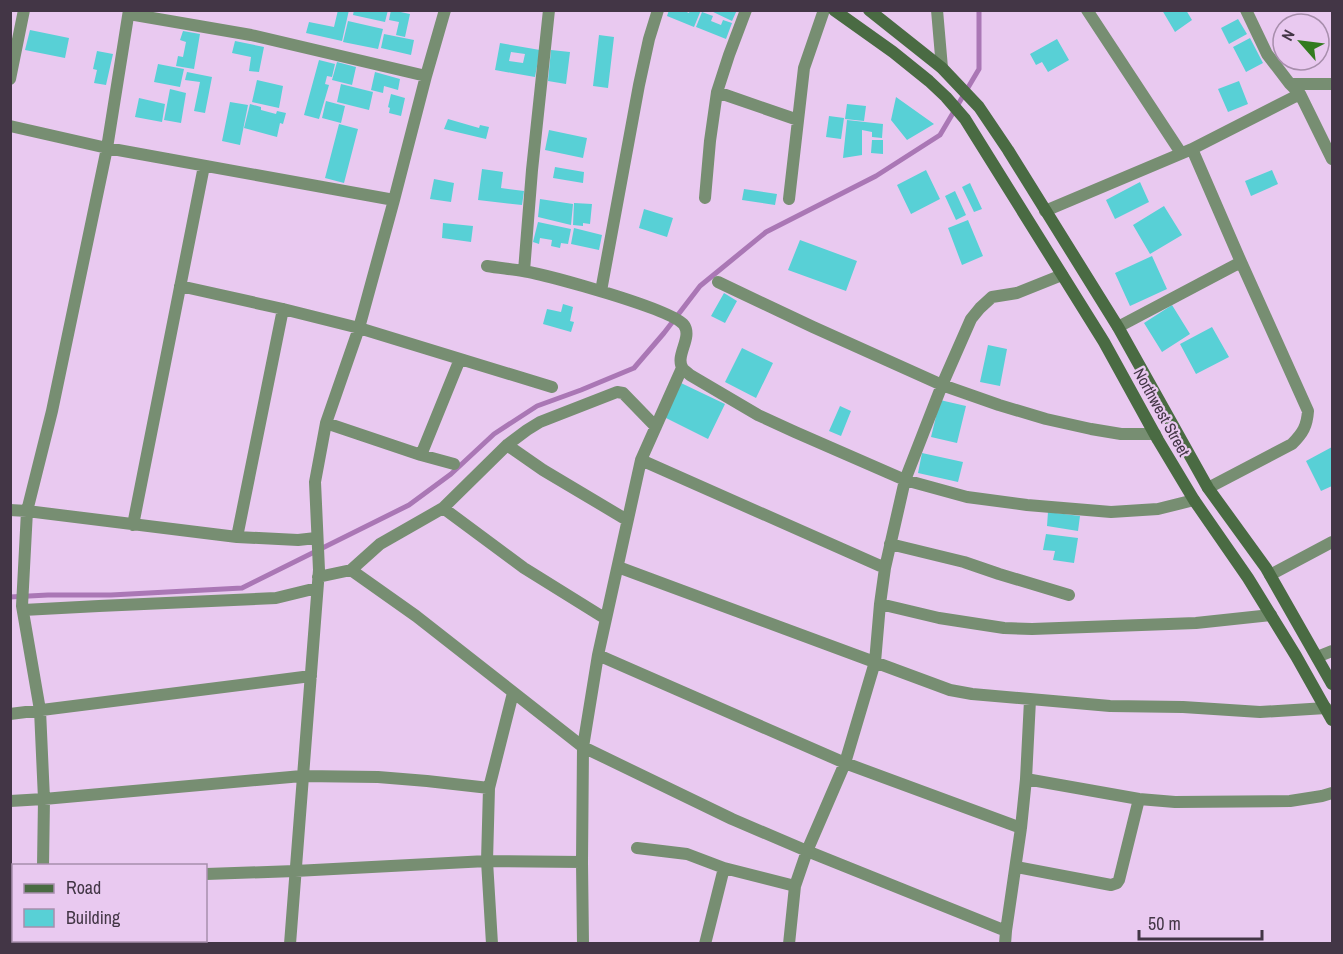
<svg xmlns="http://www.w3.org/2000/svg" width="1343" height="954" font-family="'Archivo Narrow',sans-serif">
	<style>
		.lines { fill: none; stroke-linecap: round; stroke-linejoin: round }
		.stream { stroke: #aa77b5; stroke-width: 5 }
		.building { fill: #58d0d6; fill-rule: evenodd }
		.minor { stroke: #778e72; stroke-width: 12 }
		.secondary { stroke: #4a6b43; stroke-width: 12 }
		.labels { text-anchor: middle; stroke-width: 4.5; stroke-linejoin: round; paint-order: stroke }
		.street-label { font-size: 16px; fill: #433646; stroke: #e9c9f0 }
	</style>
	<rect width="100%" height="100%" fill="#e9c9f0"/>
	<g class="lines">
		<path class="stream" d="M10 597 48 595H111L242 588 409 505 451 474 494 434 537 406 581 390 634 368 664 333 700 286 766 232 876 176 940 135 979 69V10"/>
	</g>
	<path class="building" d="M338 10H349L342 41 306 33 309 22 334 27Z
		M354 10H388L385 22 353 15Z
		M391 10 410 14 405 37 396 35 399 22 389 20Z
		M669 10H682L689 13 690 10H701L694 27 667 16Z
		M709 10H737L732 21Z
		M1162 10H1186L1192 20 1175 32Z
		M702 12 713 16 711 21 721 25 723 20 732 23 726 39 696 27Z
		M1238 19 1247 34 1229 44 1221 28Z
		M348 21 383 29 378 49 343 42Z
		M30 30 69 38 65 58 25 50Z
		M183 31 200 34 194 69 176 66 178 56 183 57 186 42 180 40Z
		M384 34 414 40 411 55 381 48Z
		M599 35 614 37 608 88 593 86Z
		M1250 38 1263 63 1246 72 1233 47Z
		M1057 39 1069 60 1048 72 1042 62 1036 65 1030 54Z
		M235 41 264 47 259 72 249 71 251 57 232 53Z
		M500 43 540 50 535 77 495 70ZM511 52 525 54 523 63 509 61Z
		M551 50 570 52 566 84 548 81Z
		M97 51 113 54 106 85 94 83 97 70 93 69Z
		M319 60 335 64 332 77 327 76 325 84 329 85 319 119 304 115Z
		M337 62 356 67 352 85 332 80Z
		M158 64 184 69 180 87 154 82Z
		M187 72 212 77 205 113 194 111 200 82 185 80Z
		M375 72 400 79 398 90 384 86 383 93 371 90Z
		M257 80 283 86 279 108 252 102Z
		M1239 81 1248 104 1228 112 1218 89Z
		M341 84 373 92 369 110 337 102Z
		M170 89 186 93 181 123 164 120Z
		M391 94 405 98 401 116 389 113 390 108 388 107Z
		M896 97 934 124 907 140 891 120Z
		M139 98 165 104 162 122 135 117Z
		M326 101 345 106 341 123 322 118Z
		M230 102 248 105 240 145 222 141Z
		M250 104 261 107V110L276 114 277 111 286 113 283 124 280 123 277 137 244 128Z
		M847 104 866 106 864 121 845 119Z
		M829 116 844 118 841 139 826 137Z
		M448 119 479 128 480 125 489 127 486 139 444 129Z
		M847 120 883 124 882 138 872 137V132L862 130V155L843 158Z
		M339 124 358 129 344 183 325 178Z
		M549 130 587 138 583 158 545 150Z
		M872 140H883V154L871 153Z
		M555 167 584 172 583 183 553 178Z
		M482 169 503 172 501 188 524 191 522 205 478 200Z
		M926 170 940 199 911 214 897 185Z
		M1272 170 1278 184 1251 196 1245 181Z
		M434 179 454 183 451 202 430 199Z
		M1140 182 1149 202 1115 219 1106 200Z
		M970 183 982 209 974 212 962 187Z
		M744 189 777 194 775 205 742 200Z
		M955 191 966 215 956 220 945 196Z
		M540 199 573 204 571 225 538 217Z
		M574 203 592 204 590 224 583 223V226L573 225Z
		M1164 206 1182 235 1150 254 1133 225Z
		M644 209 673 218 667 237 639 228Z
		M968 220 983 256 962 265 948 228Z
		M538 222 571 229 568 244 561 243 560 248 551 246 552 240 540 238 539 244 533 242Z
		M443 223 473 226 471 242 442 238Z
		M574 228 602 235 599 250 571 244Z
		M800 240 857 261 846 291 788 270Z
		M1152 256 1167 289 1130 306 1115 273Z
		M724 293 737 301 725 323 711 316Z
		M563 304 573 307 570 321 574 322 571 332 543 324 547 309 561 312Z
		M1172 305 1190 334 1162 352 1144 323Z
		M1212 327 1229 357 1196 374 1180 344Z
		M988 345 1007 349 1000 386 980 382Z
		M742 348 773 363 756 398 725 382Z
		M681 383 725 404 708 439 664 417Z
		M940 400 966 406 957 443 931 437Z
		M840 406 851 411 841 436 829 431Z
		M1332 447V486L1321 491 1306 461Z
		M922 453 963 462 958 482 918 473Z
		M1048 512 1080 516 1078 531 1047 526Z
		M1046 534 1078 538 1074 563 1053 560 1055 551 1043 550Z"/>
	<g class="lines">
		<path class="minor" d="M937 10 942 68
			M1087 10 1181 153
			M1246 10 1267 54 1290 84 1300 94 1332 159
			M129 14 251 35 426 76
			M10 79 24 10
			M1290 84H1332
			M717 92 798 120
			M10 126 107 148 394 200
			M1192 149 1241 262 1308 411C1307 426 1303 433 1292 444L1208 488
			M705 198 710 141 717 92 729 55 746 10
			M789 199 804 68 824 10
			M1045 211 1192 149 1300 94
			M487 266C499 268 511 269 523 271 548 275 672 309 684 325 693 338 674 356 683 369 685 371 688 373 690 375L758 415 795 432 905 480 967 497 1027 505 1111 512 1158 509 1194 500
			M524 271 532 170 549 10
			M718 282 813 327 942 385 999 405 1046 419 1091 429 1121 434H1155
			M180 286 283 309 359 328 552 387
			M601 291 639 85 649 39 658 10
			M1118 327 1241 262
			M326 423 421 455 454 464
			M507 445 543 470 627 520
			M421 455 460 359
			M641 460 885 568
			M443 508 524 568 606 619
			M10 510 27 511 237 537 298 540 316 538
			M133 525 204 166
			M237 537 283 309
			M890 544 964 562 999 574 1069 595
			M618 567 950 690 972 694 1110 706 1183 707 1260 712 1326 708
			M351 570 380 544 443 508 507 445 527 430 540 422 617 392 623 393 656 427
			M1270 575 1332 542
			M318 577 351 570 416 616 583 747 732 819 807 851 1006 931
			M880 604 939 618 1004 628 1032 629 1196 623 1271 615
			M23 610 99 606 276 598 317 588
			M598 655 845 763 1021 828
			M1317 657 1332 651
			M10 714 311 676
			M1026 779 1030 700
			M10 801 44 799 302 776 378 777 427 781 489 788
			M637 848 687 854 724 868 705 944
			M43 866 44 799 40 710 22 606 27 511 52 411 107 148 129 10
			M1016 867 1111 885 1117 883 1119 880 1139 799
			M724 868 795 886
			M206 874 295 871 487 861 582 862
			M10 880H14
			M36 944V940
			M290 944 319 570 315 482 326 423 359 328 394 200 426 76 445 10
			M492 944 487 861 489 788 513 693
			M583 944 582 862 583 747 598 655 641 460 682 368
			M789 944 795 886 807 851 845 763 875 662 880 604 885 568 905 480 942 385 971 319 980 308 992 297 1017 293 1062 275
			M1005 944 1006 931 1021 828 1026 779 1139 799 1175 802 1290 801 1322 796 1332 793"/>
		<path class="secondary" d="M834 10 893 52 929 81 946 97 965 119 1104 342 1158 440 1194 500 1248 578 1296 656 1332 720
			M869 10 942 68 979 107 1008 150 1118 327 1208 488 1266 568 1332 684"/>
	</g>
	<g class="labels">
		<g class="street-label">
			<text transform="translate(1162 412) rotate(61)" y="6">Northwest Street</text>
		</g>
	</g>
	<rect width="1343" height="954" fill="none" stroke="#433646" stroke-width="24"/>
	<rect x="12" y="864" width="195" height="78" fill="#e9c9f0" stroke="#a78eac" stroke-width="1.5"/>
	<rect x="24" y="884" width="30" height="9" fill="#4a6b43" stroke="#a78eac" stroke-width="1.5"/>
	<text x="66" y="894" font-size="18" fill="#433646">Road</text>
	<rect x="24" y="909" width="30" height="18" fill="#58d0d6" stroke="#a78eac" stroke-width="1.5"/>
	<text x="66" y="924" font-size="18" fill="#433646">Building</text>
	<g transform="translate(1301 42) rotate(298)"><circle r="28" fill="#e9c9f0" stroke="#a78eac" stroke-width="1.5"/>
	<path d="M0-4.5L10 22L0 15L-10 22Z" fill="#337b20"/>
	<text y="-9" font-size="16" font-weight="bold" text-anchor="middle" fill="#433646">N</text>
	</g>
	<path d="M1139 930v9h123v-9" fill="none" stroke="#433646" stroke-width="3"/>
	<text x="1148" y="930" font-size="18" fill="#433646" stroke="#e9c9f0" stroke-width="4.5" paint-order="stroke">50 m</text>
</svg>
